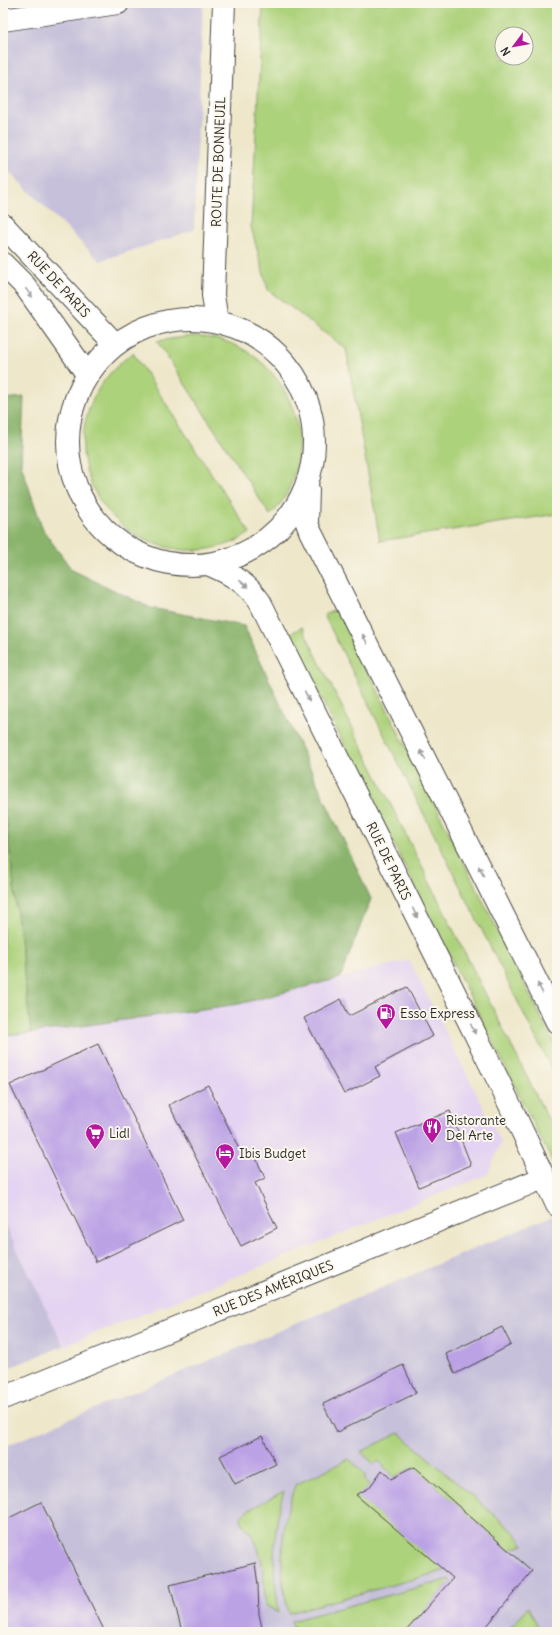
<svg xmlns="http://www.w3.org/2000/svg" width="560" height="1635" font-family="Delius,sans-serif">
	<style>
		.built { fill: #e4d3f2 }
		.industrial { fill: #c6c0da }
		.green { fill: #add27c; stroke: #6c7e54; fill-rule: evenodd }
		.forest { fill: #8ab46c; stroke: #5a704c }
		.building { fill: #bba2e5 }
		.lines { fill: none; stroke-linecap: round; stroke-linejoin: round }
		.minor-casing { stroke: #484743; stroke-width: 24 }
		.secondary-casing { stroke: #484743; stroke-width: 24 }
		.primary-casing { stroke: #484743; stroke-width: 24 }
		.minor { stroke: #fff; stroke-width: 22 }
		.secondary { stroke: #fff; stroke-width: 22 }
		.primary { stroke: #fff; stroke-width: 22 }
		.oneway { fill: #a0a0a0 }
		.labels { text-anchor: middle; stroke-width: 4; stroke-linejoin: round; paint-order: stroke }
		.street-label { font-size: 13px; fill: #2b2b2b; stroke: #fbf7ec }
		.poi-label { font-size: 13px; fill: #2b2b2b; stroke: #fbf7ec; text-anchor: start }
	</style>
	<rect width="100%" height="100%" fill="#fbf7ec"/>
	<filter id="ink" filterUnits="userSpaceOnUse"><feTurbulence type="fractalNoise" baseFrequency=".025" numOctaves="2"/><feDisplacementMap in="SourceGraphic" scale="8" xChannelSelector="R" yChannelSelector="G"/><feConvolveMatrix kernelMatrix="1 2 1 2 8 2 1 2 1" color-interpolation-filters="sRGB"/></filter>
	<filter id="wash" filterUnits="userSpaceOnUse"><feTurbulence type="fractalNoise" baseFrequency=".012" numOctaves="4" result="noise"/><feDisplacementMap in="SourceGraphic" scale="16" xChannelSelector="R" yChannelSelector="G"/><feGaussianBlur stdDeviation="0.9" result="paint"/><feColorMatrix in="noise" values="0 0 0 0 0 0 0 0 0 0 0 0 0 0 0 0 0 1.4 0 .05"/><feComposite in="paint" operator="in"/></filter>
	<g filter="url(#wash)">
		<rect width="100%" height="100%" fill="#eee7ca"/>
		<path class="built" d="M409 960 501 1142 488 1174 64 1346 3 1220V1035L239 1004Z"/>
		<path class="industrial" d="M3 3H203L194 230 100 261 3 166Z
			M552 1216 557 1226V1632H3V1447Z
			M3 1220 64 1346 3 1370Z"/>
		<path class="green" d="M263 3H557V514L380 541 346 349 268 290 251 227ZM502 34H526V58H502Z
			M191 336C205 337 217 338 230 343 279 362 308 417 296 467 292 484 284 504 270 515L157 341Z
			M133 353 250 533C236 543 217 549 199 550 127 555 66 487 87 415 95 388 111 369 133 353Z
			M337 609 557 1049V1080L324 615Z
			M302 627 557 1137V1171L289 634Z
			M3 793 31 1033 3 1035Z
			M399 1433 514 1532 524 1545 508 1550 414 1467 394 1477 379 1461 374 1464 361 1452Z
			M349 1459 366 1475 364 1479 371 1488 447 1570 289 1613C277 1570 281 1526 295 1485Z
			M284 1491C272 1530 272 1572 279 1612L265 1605C265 1581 263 1539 242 1524L241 1518 245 1512Z
			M450 1579 452 1584 446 1586 405 1632H295L291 1621Z
			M528 1607 541 1632H507Z"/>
		<path class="forest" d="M24 397 21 464 43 530 72 570 151 608 244 626 371 899 340 978 239 1004 31 1033 3 793V399Z"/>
		<g id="blocks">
			<path class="building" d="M407 987 433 1036 375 1067 380 1076 344 1094 304 1018 341 999 349 1016Z
				M98 1044 183 1220 96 1262 10 1085Z
				M208 1085 243 1157 253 1152 265 1178 255 1183 277 1228 241 1246 169 1105Z
				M450 1111 471 1165 419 1187 396 1133Z
				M502 1327 511 1345 455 1374 446 1354Z
				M403 1365 416 1393 337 1432 323 1404Z
				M262 1436 276 1464 235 1484 220 1456Z
				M414 1467 532 1571 482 1632H405L453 1578 356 1495 369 1488 382 1470 391 1479Z
				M41 1502 105 1632H3V1521Z
				M255 1563 258 1585 259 1614 263 1632H182L170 1585Z"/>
		</g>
	</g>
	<g filter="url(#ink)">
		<use href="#blocks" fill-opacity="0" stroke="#484743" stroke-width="1"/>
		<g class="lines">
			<g class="minor-casing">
				<path id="minor" d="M3 20 118 3
					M217 321 213 295 224 3
					M3 1398 543 1178"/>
			</g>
			<g class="secondary-casing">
				<path id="secondary" d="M3 225 115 344
					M3 264 25 286 87 374"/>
			</g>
			<g class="primary-casing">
				<path id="primary" d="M68 442a123 123 0 1 1 246 0a123 123 0 1 1-246 0Z
					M308 489 307 523 310 531 557 1022
					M210 565C231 574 247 583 260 602L499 1082 557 1205"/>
			</g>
			<use href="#minor" class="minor"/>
			<use href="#secondary" class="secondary"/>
			<use href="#primary" class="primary"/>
		</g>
		<defs><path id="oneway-solid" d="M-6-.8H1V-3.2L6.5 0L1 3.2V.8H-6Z"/></defs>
		<g class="oneway">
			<use href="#oneway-solid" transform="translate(29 293) rotate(53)"/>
			<use href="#oneway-solid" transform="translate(244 584) rotate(39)"/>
			<use href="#oneway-solid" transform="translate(365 639) rotate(-117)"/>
			<use href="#oneway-solid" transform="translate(307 696) rotate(64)"/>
			<use href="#oneway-solid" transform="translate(423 755) rotate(-117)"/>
			<use href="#oneway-solid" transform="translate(481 871) rotate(-117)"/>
			<use href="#oneway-solid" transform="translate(415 913) rotate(64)"/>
			<use href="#oneway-solid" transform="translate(540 988) rotate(-117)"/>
			<use href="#oneway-solid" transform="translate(473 1029) rotate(64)"/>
		</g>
	</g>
	<defs>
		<g id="fuel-pin" transform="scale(1)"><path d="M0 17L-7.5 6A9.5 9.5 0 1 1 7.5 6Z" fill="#b5179e" stroke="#fbf7ec"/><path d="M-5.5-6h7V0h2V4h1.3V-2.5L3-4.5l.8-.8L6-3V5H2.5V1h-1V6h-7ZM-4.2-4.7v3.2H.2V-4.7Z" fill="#fff"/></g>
		<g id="restaurant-pin" transform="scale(1)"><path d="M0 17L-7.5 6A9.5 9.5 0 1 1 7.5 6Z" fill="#b5179e" stroke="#fbf7ec"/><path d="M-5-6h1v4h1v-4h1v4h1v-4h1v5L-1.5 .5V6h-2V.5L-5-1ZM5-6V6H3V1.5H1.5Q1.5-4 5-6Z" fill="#fff"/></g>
		<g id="supermarket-pin" transform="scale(1)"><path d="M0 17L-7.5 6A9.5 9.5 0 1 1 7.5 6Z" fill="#b5179e" stroke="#fbf7ec"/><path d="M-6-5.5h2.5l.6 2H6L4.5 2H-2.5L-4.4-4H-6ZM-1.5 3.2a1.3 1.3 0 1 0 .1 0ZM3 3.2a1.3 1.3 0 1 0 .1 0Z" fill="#fff"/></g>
		<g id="hotel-pin" transform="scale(1)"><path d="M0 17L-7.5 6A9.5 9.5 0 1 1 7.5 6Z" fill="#b5179e" stroke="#fbf7ec"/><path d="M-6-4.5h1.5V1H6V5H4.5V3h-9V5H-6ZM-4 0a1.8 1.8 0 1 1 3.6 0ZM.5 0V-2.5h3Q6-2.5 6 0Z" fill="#fff"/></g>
	</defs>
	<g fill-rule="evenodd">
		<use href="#fuel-pin" x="386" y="1013"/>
		<use href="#restaurant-pin" x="432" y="1127"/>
		<use href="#supermarket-pin" x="95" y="1133"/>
		<use href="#hotel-pin" x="225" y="1153"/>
	</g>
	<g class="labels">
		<g class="street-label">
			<text transform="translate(218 162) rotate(-88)" y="5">ROUTE DE BONNEUIL</text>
			<text transform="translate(59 284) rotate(47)" y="5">RUE DE PARIS</text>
			<text transform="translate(389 861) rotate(64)" y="5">RUE DE PARIS</text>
			<text transform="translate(273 1288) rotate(-22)" y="5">RUE DES AMÉRIQUES</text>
		</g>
		<g class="poi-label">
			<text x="400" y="1018">Esso Express</text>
			<text x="446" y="1125">Ristorante<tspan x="446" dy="15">Del Arte</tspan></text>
			<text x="109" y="1138">Lidl</text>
			<text x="239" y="1158">Ibis Budget</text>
		</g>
	</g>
	<rect width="560" height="1635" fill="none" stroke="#fbf7ec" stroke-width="16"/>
	<g transform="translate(514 46) rotate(238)"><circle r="19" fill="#fbf7ec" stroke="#a8a59f"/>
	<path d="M0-3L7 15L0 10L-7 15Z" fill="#b5179e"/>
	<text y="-6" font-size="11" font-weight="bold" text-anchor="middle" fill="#2b2b2b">N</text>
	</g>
</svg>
